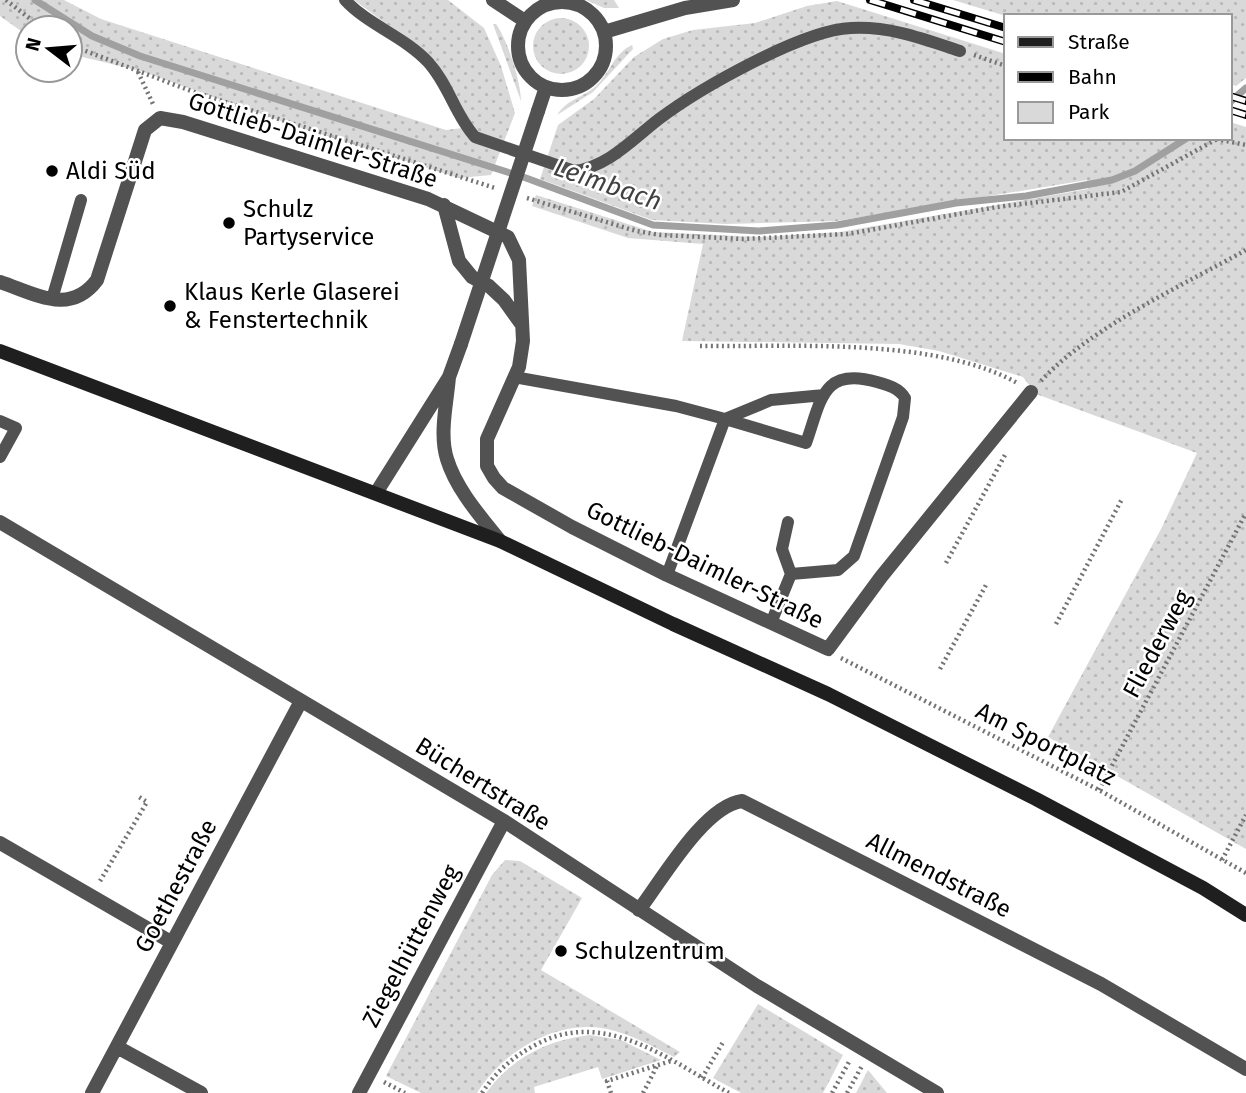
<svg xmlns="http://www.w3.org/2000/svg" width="1246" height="1093" font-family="'Fira Sans',sans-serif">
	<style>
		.green { fill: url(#green-dots) }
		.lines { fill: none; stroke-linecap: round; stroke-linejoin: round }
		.stream { stroke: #a0a0a0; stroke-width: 7 }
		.path { stroke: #747474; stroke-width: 4.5; stroke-dasharray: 2 3.5; stroke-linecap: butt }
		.service { stroke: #525252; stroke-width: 12 }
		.minor { stroke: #525252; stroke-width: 14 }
		.tertiary { stroke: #525252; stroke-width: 14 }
		.secondary { stroke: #1f1f1f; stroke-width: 14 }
		.rail-casing { stroke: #000; stroke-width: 8 }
		.rail { stroke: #fff; stroke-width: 5; stroke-dasharray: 16; stroke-linecap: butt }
		.tertiary-bridge { stroke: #525252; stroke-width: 14 }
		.poi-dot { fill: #000; stroke: #fff; stroke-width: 2.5 }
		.labels { text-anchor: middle; stroke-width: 5; stroke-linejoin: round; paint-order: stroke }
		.street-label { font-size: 24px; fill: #000; stroke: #fff }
		.poi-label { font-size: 24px; fill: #000; stroke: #fff; text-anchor: start }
		.water-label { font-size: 26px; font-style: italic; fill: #414141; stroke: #fff }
	</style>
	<defs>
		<pattern id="green-dots" width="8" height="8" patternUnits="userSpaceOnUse" patternTransform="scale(1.75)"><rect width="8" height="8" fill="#d9d9d9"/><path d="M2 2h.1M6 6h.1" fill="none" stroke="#b8b8b8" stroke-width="1.8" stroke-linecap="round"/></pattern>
	</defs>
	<rect width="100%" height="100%" fill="#fff"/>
	<path class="green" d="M0 0H64L101 19 446 130 471 127 448 80 430 56 354 0H448L484 28 501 66 515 113 491 175 459 178 286 123 141 71 70 54V28H28V36L0 16Z
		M586 0H614L619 8H604Z
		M953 0H1246V78L1236 86 1230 84V16H1006Z
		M837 1 1006 54V138H1230V122L1246 127V849L1048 737 1161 529 1197 453 1036 394 1023 377 939 351 899 344 682 341 703 244 628 238 532 206 536 195 653 232 761 237 840 232 1088 189 1087 180 837 221 725 224 652 220 540 179 558 125 594 99 634 57 663 39 693 30 755 23 807 6Z
		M533 46a28 28 0 1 1 56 0a28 28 0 1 1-56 0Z
		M493 24H496C507 39 521 82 521 101Z
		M632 45 633 49 593 92 557 115C567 99 583 98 596 86 610 73 614 53 632 45Z
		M505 860 520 861 582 898 541 970 680 1052 674 1057C654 1047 636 1037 615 1031 563 1015 504 1049 477 1093H421L386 1076 492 875Z
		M758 1004 843 1055 823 1093H741L713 1078Z
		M590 1035 621 1040 661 1060 602 1079 598 1067 534 1087 535 1093H486C512 1058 546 1040 590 1035Z
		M868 1070 887 1093H856Z"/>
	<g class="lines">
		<path class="stream" d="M35 0 92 36 140 56 526 178 653 225 759 231 837 225 956 203 1026 196 1112 180 1135 171 1187 138
			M1230 102 1246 88"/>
		<path class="path" d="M6 0 42 28
			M70 45 191 91 495 188
			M974 55 1006 66
			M138 72 153 104
			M1216 139 1246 145
			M527 198 636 231 661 235 743 239 848 234 997 207 1121 192 1217 139
			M700 346C794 347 937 337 1019 384
			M1041 381C1088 329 1183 285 1246 250
			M946 563 1005 455
			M1056 624 1122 499
			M841 658 1099 790 1246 873
			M940 669 986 585
			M1099 790 1246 513
			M1222 860 1246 815
			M100 881 147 802 139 797
			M702 1078 723 1042
			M384 1082 405 1093
			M482 1093C496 1071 514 1056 537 1044 606 1008 670 1061 729 1093
			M611 1093 607 1081 671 1061
			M643 1093 657 1066
			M832 1093 850 1060
			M847 1093 862 1066"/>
		<path class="service" d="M345 0C368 25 405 37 428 62 449 85 455 115 475 137L574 171C608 167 633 139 659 119 699 89 802 30 851 28 890 26 924 39 960 51
			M52 299 81 200
			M514 377 676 406 725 419 771 400 824 395
			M0 421 16 428 0 457
			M667 575 725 419 806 443C821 401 822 366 877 382 888 385 899 388 905 398L903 417 854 556 838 570 791 574
			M771 623 791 574 782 549 788 522"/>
		<path class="minor" d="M444 205 459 261 472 277 489 286 504 300 522 325
			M0 282C36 294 70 316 97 280L145 130 160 118 183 122 428 199 508 237 519 260 523 341 519 367 487 439V466L494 478 503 488 572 527 667 575 828 649 881 577 1031 392
			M0 522 504 821 757 986 937 1093
			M0 843 171 942
			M639 910C662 880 704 806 742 801L1101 984 1246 1069
			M117 1047 201 1093
			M92 1093 301 701
			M359 1093 504 821"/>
		<path class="tertiary" d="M493 0 525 21
			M518 46a44 44 0 1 1 88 0a44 44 0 1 1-88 0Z
			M604 32 685 8 733 0
			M538 111 546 87
			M449 377C447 402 439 434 447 459 456 489 481 517 500 541
			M376 493 449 377 461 344"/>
		<path class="secondary" d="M0 351 500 541 673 624 828 694 1036 799 1203 888 1246 915"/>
		<g class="rail-casing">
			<path id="rail" d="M870 0 1006 42
				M914 0 1006 28
				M1230 96 1246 101
				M1230 110 1246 115"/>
		</g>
		<use href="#rail" class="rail"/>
		<path class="tertiary-bridge" d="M461 344 538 111"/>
	</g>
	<g class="poi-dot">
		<circle cx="52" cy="171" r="7"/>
		<circle cx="229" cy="223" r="7"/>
		<circle cx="170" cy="306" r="7"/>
		<circle cx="561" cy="951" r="7"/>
	</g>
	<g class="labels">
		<g class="street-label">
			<text transform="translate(313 140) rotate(18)" y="8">Gottlieb-Daimler-Straße</text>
			<text transform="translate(705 565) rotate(26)" y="8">Gottlieb-Daimler-Straße</text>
			<text transform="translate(1157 644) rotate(-62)" y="8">Fliederweg</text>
			<text transform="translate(1046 744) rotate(27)" y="8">Am Sportplatz</text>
			<text transform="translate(483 784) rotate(32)" y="8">Büchertstraße</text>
			<text transform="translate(939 875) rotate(27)" y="8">Allmendstraße</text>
			<text transform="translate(176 886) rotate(-62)" y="8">Goethestraße</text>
			<text transform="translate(411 946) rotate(-62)" y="8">Ziegelhüttenweg</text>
		</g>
		<g class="poi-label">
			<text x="66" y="179">Aldi Süd</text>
			<text x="243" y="217">Schulz<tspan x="243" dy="28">Partyservice</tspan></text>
			<text x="184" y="300">Klaus Kerle Glaserei<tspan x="184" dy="28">&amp; Fenstertechnik</tspan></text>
			<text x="575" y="959">Schulzentrum</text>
		</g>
		<g class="water-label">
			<text transform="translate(608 184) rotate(19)" y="9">Leimbach</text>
		</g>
	</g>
	<rect x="1004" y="14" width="228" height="126" fill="#ffffff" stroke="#999999" stroke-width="2"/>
	<rect x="1018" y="37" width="35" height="10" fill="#1f1f1f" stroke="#999999" stroke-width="2"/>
	<text x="1068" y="49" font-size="21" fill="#000000">Straße</text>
	<rect x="1018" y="72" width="35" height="10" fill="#000000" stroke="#999999" stroke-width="2"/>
	<text x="1068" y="84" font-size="21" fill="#000000">Bahn</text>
	<rect x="1018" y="102" width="35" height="21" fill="#d9d9d9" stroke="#999999" stroke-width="2"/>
	<text x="1068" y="119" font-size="21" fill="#000000">Park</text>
	<g transform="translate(49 49) rotate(286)"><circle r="33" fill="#ffffff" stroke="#999999" stroke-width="2"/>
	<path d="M0-5L12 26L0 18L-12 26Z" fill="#000000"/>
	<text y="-10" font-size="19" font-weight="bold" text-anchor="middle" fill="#000000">N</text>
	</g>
</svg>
